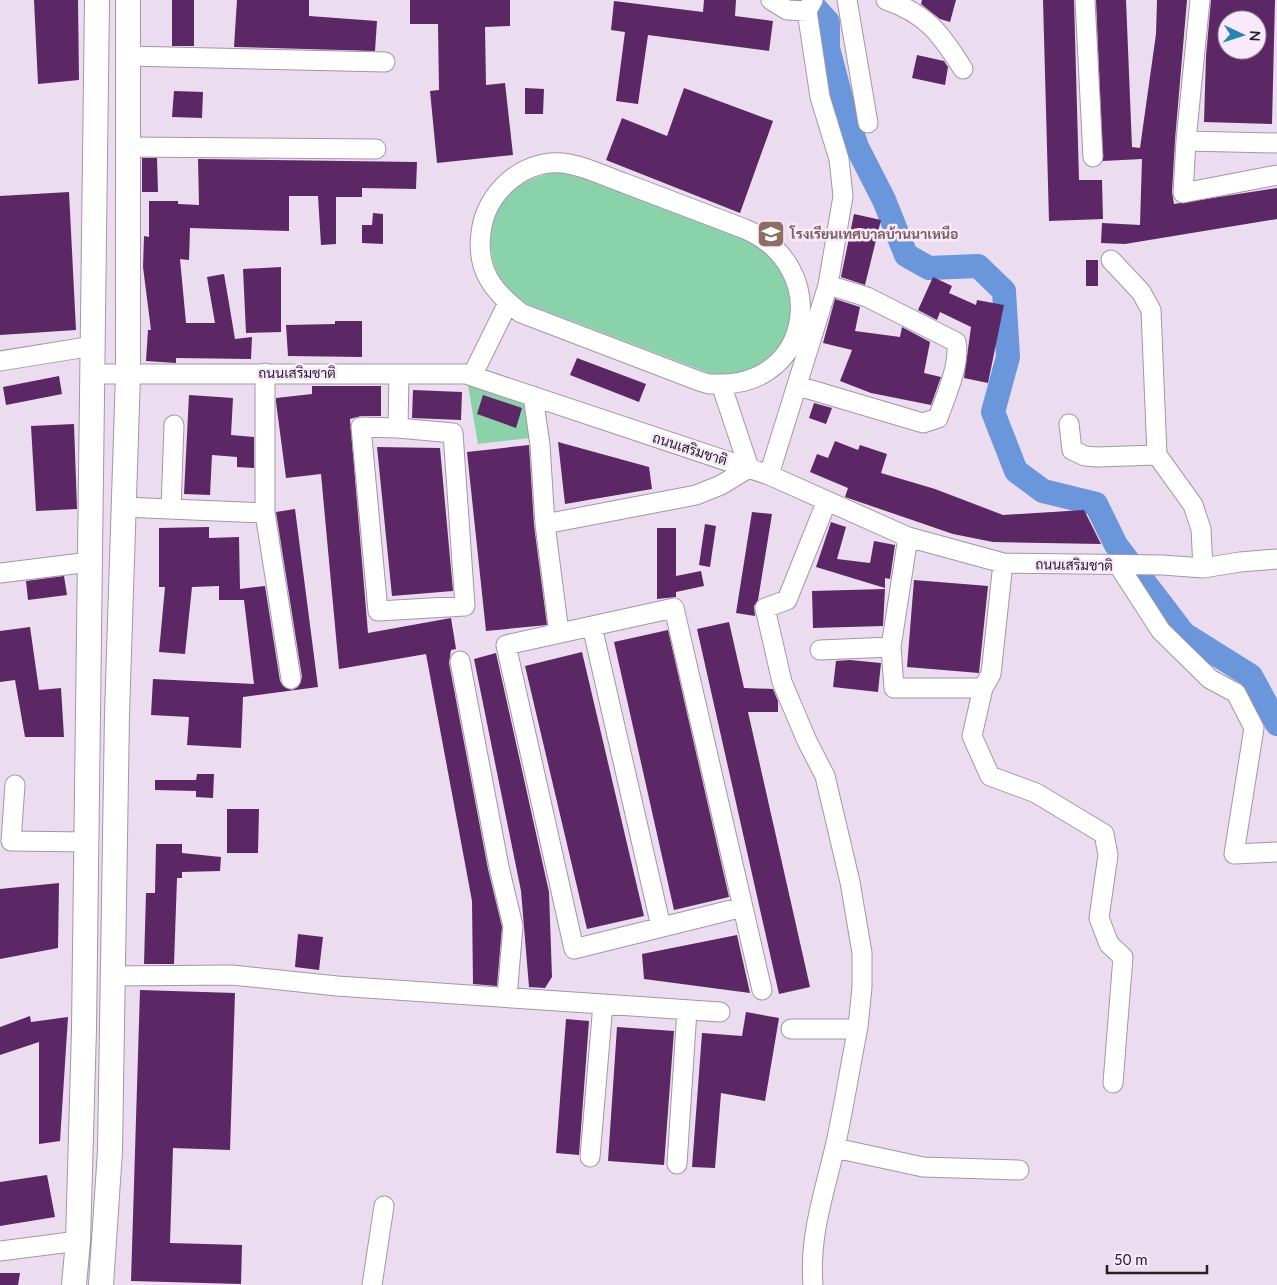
<svg xmlns="http://www.w3.org/2000/svg" width="1277" height="1285" font-family="Lato,Sarabun,sans-serif">
	<style>
		.green { fill: #8ad3aa }
		.lines { fill: none; stroke-linecap: round; stroke-linejoin: round }
		.river { stroke: #6a96db; stroke-width: 24 }
		.building { fill: #5b2764; fill-rule: evenodd }
		.minor-casing { stroke: #a495a7; stroke-width: 21 }
		.major-casing { stroke: #a495a7; stroke-width: 26 }
		.minor { stroke: #fff; stroke-width: 19 }
		.major { stroke: #fff; stroke-width: 24 }
		.labels { text-anchor: middle; stroke-width: 5; stroke-linejoin: round; paint-order: stroke }
		.education-label { font-size: 14px; font-weight: bold; fill: #785e54; stroke: #f9e9fc; text-anchor: start }
		.street-label { font-size: 14px; fill: #241e25; stroke: #f9e9fc }
	</style>
	<rect width="100%" height="100%" fill="#ecdcef"/>
	<path class="green" d="M556 172 578 175 763 246 779 262 794 305 790 328 778 349 760 365 738 374 714 375 527 304C521 300 514 295 509 290 482 262 485 210 517 187 529 179 541 175 556 172Z
		M466 374 533 396 538 437 478 444Z"/>
	<g class="lines">
		<path class="river" d="M808 0 828 22V48L844 109 857 147 884 200 906 255 929 268 978 266 1004 291 1008 357 993 412 1016 471 1043 491 1096 504 1116 545 1184 634 1251 676 1277 724"/>
	</g>
	<path class="building" d="M34 0H78L79 80 38 84Z
		M172 0H194V46H172Z
		M237 0H309V16L377 21 375 51 234 47Z
		M410 0H510V26L485 27 486 85 505 83 513 155 437 163 430 91 439 90 438 24H410Z
		M704 0H736L735 16 773 21 769 51 648 35 638 104 616 101 625 32 611 30 614 1 703 12Z
		M922 0H956L950 22 940 19 921 4Z
		M1043 0H1074L1079 180H1102L1103 219 1049 221Z
		M1096 0H1126L1132 147 1140 148 1156 34 1157 0H1187L1175 140 1172 192 1174 204 1277 188V219L1125 244 1101 243 1102 223 1140 225 1142 159 1103 161Z
		M1211 0H1275L1272 124 1204 122 1206 56ZM1227 20H1257V50H1227Z
		M917 55 944 61 948 67 945 85 912 78Z
		M525 88 544 89 543 114H525Z
		M684 88 773 121 740 213 606 160 622 118 667 136Z
		M174 91 203 92 202 118 172 117Z
		M142 158H157L158 192H142Z
		M198 159 417 162 416 189 362 188V197H336V244L321 245 318 196H289V231L190 228 189 260 180 259 186 323H215L207 277 224 274 235 339 252 337 251 359 176 358V363L146 361 148 330H151L143 267 144 236 149 237V201H178V204L199 205Z
		M69 192 76 330 0 335V196Z
		M373 213 383 214V244L362 243V225H372Z
		M854 214 881 220 865 285 841 277Z
		M1086 260H1098V286H1086Z
		M281 267V332L246 333 243 269Z
		M933 277 952 286 949 293 976 305 977 300 1004 305 988 383 964 378 971 327 940 312 937 320 918 310Z
		M835 299 860 307 855 331 900 337 902 327 930 342 924 373 941 377 931 405 871 393 840 381 852 350 823 343Z
		M335 321H362V357L288 356 286 325 335 324Z
		M577 358 646 384 639 402 570 375Z
		M59 376 62 394 6 405 3 387Z
		M312 386H381V416H361L350 419 368 633 451 618 456 649 451 650 449 663 488 869 502 927 497 986 473 984 472 901 426 654 339 669 321 474 286 478 276 402V398L312 394Z
		M413 390 462 392 461 420 412 418Z
		M189 395 233 398 231 435 254 437V468L237 467V457L212 455 210 495 184 494Z
		M483 395 522 408 516 428 477 414Z
		M814 403 832 408 826 424 809 418Z
		M74 424 77 509 36 511 31 426Z
		M835 441 858 450 860 445 887 454 881 473 935 489 1003 515 1084 510 1101 544 993 542 953 534 845 497 848 488 810 472 817 454 828 458Z
		M558 442 649 467 652 489 565 504Z
		M529 445 534 525 547 625 486 631 467 452Z
		M377 447 440 448 453 591 392 596Z
		M295 509 318 687 243 697 241 748 187 745 189 717 151 715 153 679 254 684 244 600H219V586L192 587 185 654 159 652 165 587H159V528L209 527V538L239 537 240 589 265 586 280 681 283 686 292 690 298 687 302 677 276 512Z
		M752 512 772 514 758 600 754 606 755 616 736 613Z
		M831 522 846 527 837 559 870 563 874 541 895 545 890 579 885 578V588L816 567Z
		M705 524 716 526 710 567 699 565Z
		M657 528H676V576L701 571 704 586 676 592V597L657 599Z
		M64 576 67 595 28 600 26 581Z
		M914 580 988 586 979 673 907 667Z
		M885 589 883 626 813 628 812 591Z
		M729 622 744 688 773 689 778 701V712H748L810 987 779 994 697 629Z
		M30 627 39 690 61 688 64 737H25L15 680 0 682V631Z
		M668 630 729 897 674 910 614 642Z
		M582 652 644 916 587 929 525 666Z
		M496 653 549 892 552 977 545 988 529 987 521 891 474 659Z
		M850 660 881 663 878 692 833 687 836 661Z
		M197 774H214L213 798 196 797V791L155 790V780H196Z
		M227 809H259L258 853H227Z
		M156 844H182V853L221 857 220 871 182 872V878H177L174 964H144L146 893H155Z
		M59 883 58 948 0 959V889Z
		M298 934 323 937 319 970 295 967Z
		M737 935 750 993 644 979 642 954Z
		M140 990 235 993 230 1150 173 1148 170 1243 242 1245 241 1284 131 1281Z
		M746 1012 779 1018 765 1101 721 1093 715 1168 692 1167 702 1033 742 1036Z
		M30 1016 31 1022 68 1017 60 1141 39 1144V1042L0 1055V1027Z
		M566 1019 589 1021 579 1155 556 1153Z
		M617 1027 674 1031 664 1165 608 1161Z
		M47 1175 55 1217 0 1226V1182Z
		M0 1273H20L18 1285H0Z"/>
	<g class="lines">
		<g class="minor-casing">
			<path id="minor" d="M771 0 787 10 807 11
				M847 0 868 123
				M886 0C927 14 941 34 963 69
				M1085 0 1093 157
				M1200 0 1186 141 1183 193 1277 175
				M127 56 385 62
				M1186 141 1277 143
				M127 147 376 149
				M1111 260 1141 292 1151 310 1157 455
				M0 361 93 346
				M265 373V513
				M93 374H466L769 475 908 537 1003 563 1163 565 1203 568 1240 562 1277 559
				M472 376 508 303
				M798 386 923 423 938 418C945 398 961 363 956 342L867 297 828 285
				M533 396 540 445 545 524 559 633
				M1069 424 1072 450 1085 456 1097 457 1157 455 1193 505 1201 529 1203 568
				M398 428 361 427 378 611 465 606 453 433 398 428 399 374
				M769 475 828 285 843 196 839 159 820 97 807 11 813 0
				M123 507 265 513 291 679
				M171 509 174 425
				M545 524 696 495 721 485 749 468 721 384C812 384 831 266 745 229 705 214 664 198 624 183 604 176 583 165 562 163 521 160 485 194 481 233 476 271 494 292 521 313L699 381 709 384H721
				M1003 563 991 674 983 688 972 736 990 776 1036 793 1104 834 1108 855 1099 918 1109 944 1123 957 1113 1083
				M1119 566 1161 631 1210 679 1236 693 1254 728 1234 854 1277 852
				M0 573 90 562
				M592 626 661 927
				M891 647 894 688H983
				M820 650 891 647 908 537
				M460 661 499 867 513 926 507 997
				M15 785 11 841 87 842
				M743 907 574 949 506 645 674 608 762 990
				M112 976 232 975 337 986 720 1012
				M791 1029H850L858 1027 862 987V953L850 882 825 776 807 741 782 682 765 608 787 600 826 503
				M835 1148 923 1167 1019 1170
				M590 1157 603 1004
				M677 1164 687 1010
				M0 1251 78 1241
				M372 1285 384 1206
				M813 1285C809 1236 824 1194 835 1147 844 1107 850 1067 858 1027"/>
		</g>
		<g class="major-casing">
			<path id="major" d="M74 1285 78 1241 84 1029 97 0
				M101 1285 110 1151 117 714 128 374V0"/>
		</g>
		<use href="#minor" class="minor"/>
		<use href="#major" class="major"/>
	</g>
	<defs>
		<g id="school-square" transform="scale(1.4375)"><rect x="-9" y="-9" width="18" height="18" rx="4" fill="#8d6e63" stroke="#f9e9fc"/><path d="M0-5L7-2L0 1L-7-2ZM-4 1L0 2.5L4 1V4Q0 6-4 4Z" fill="#fff"/></g>
	</defs>
	<g fill-rule="evenodd">
		<use href="#school-square" x="771" y="234"/>
	</g>
	<g class="labels">
		<g class="education-label">
			<text x="790" y="239">โรงเรียนเทศบาลบ้านนาเหนือ</text>
		</g>
		<g class="street-label">
			<text x="297" y="378">ถนนเสริมชาติ</text>
			<text transform="translate(690 449) rotate(18)" y="5">ถนนเสริมชาติ</text>
			<text transform="translate(1074 565) rotate(1)" y="5">ถนนเสริมชาติ</text>
		</g>
	</g>
	<g transform="translate(1242 35) rotate(94)"><circle r="24" fill="#f9e9fc" stroke="#a498a6"/>
	<path d="M0-4L9 19L0 12L-9 19Z" fill="#2087b0"/>
	<text y="-8" font-size="14" font-weight="bold" text-anchor="middle" fill="#241e25">N</text>
	</g>
	<path d="M1107 1265v8h100v-8" fill="none" stroke="#241e25" stroke-width="2.5"/>
	<text x="1114" y="1265" font-size="15" fill="#241e25" stroke="#f9e9fc" stroke-width="4" paint-order="stroke">50 m</text>
</svg>
